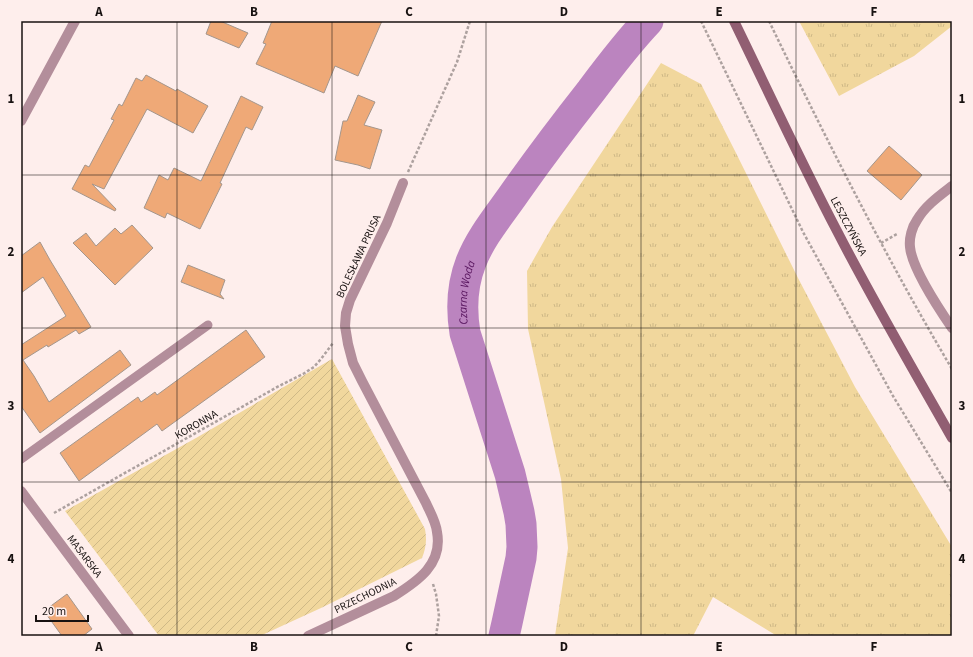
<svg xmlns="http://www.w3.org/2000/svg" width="973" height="657" font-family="'Source Sans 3',sans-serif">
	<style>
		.grass { fill: url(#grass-tufts) }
		.garden { fill: url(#garden-furrows) }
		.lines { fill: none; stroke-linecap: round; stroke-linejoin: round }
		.river { stroke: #bb84bf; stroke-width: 31 }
		.building { fill: #efa977; stroke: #a4968c }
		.path { stroke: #ada19f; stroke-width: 2.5; stroke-dasharray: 3 2; stroke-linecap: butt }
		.service { stroke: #b38e9b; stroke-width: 9 }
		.minor { stroke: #b38e9b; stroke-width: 10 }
		.secondary { stroke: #915e72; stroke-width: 10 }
		.grid { fill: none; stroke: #181211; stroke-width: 1; stroke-opacity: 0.55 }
		.labels { text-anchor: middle; stroke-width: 3; stroke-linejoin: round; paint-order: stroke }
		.street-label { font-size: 11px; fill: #181211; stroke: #feeeec }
		.water-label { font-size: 12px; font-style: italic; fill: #58155e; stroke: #feeeec }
		.neatline { fill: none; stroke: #181211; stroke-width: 1.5 }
		.grid-label { font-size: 13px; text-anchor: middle; font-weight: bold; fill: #181211 }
	</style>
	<defs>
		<pattern id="grass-tufts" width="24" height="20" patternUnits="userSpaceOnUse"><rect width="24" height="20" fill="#f1d79d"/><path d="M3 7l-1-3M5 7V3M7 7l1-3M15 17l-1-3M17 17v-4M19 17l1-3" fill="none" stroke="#ceb886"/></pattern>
		<pattern id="garden-furrows" width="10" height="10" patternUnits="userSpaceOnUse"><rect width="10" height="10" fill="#f1d79d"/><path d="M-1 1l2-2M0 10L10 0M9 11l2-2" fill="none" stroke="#ceb886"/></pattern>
	</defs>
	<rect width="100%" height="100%" fill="#feeeec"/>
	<path class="grass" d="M799 21H952V26L914 56 839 96Z
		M661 63 701 84 735 151 798 278 855 387 952 547V636H777L713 597 693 636H555L568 548 561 479 528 329 527 271 552 227Z"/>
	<path class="garden" d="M332 359 425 529C427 540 426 548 422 558L321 608 260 636H159L65 511 196 438Z"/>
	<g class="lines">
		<path class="river" id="s1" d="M504 636 507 623 521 558 522 547 521 524 519 512 510 474 465 333C461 309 462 285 471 262 481 236 501 213 516 191 540 157 565 124 591 91 609 67 627 43 648 21"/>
	</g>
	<path class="building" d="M211 21H220L248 33 239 48 206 34Z
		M272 21H382L358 76 335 66 324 93 256 64 266 44 263 43Z
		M146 75 176 91 177 89 208 106 193 133 147 109 104 189 92 184 116 209 115 211 72 189 85 165 89 167 114 120 111 119 119 104 122 106 136 78 142 81Z
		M358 95 375 102 364 125 382 130 370 169 358 165 335 160 343 121H347Z
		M241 96 263 107 252 130 246 127 220 183 222 184 200 229 167 213 165 218 144 208 159 175 168 180 174 168 201 181Z
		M889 146 922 175 901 200 867 171Z
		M132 225 153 248 115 285 73 243 86 233 96 246 115 228 121 234Z
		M40 242 50 260 91 327 79 334 76 330 48 347 47 345 23 360 34 376 49 402 120 350 131 365 40 433 21 406V345L66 316 43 277 21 293V256Z
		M188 265 225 280 220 294 224 299 181 282Z
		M246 330 265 357 162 431 157 424 79 481 60 453 138 397 141 402 155 392 157 395Z
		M67 594 92 629 83 636H62L44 611Z"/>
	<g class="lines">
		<path class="path" d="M701 21 803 232 893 396 952 493
			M769 21C826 139 885 256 952 369
			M408 172 457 62 470 21
			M881 243 897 234
			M54 513 279 386 303 374 314 367 321 359 333 343
			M433 584 436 594 439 616 436 636"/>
		<path class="service" d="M21 459 208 325"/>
		<path class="minor" d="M21 121 75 21
			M952 186C939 196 925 206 917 220 912 227 909 238 910 247 912 269 939 309 952 328
			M21 491 129 636
			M308 636 394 596C418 581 443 564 437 532 436 522 430 512 426 503L362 381 353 363 348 344 345 326 346 313 350 300 387 223 403 183"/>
		<path class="secondary" d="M734 21C768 91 801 162 837 231 873 301 913 369 952 438"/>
	</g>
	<path class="grid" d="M177 21V636M332 21V636M486 21V636M641 21V636M796 21V636M21 175H952M21 328H952M21 482H952"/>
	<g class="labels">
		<g class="street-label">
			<text transform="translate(849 226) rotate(62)" y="4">LESZCZYŃSKA</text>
			<text transform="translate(358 256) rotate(-65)" y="4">BOLESŁAWA PRUSA</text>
			<text transform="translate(196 424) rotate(-30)" y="4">KORONNA</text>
			<text transform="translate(85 556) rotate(53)" y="4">MASARSKA</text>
			<text transform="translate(365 595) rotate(-26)" y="4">PRZECHODNIA</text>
		</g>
		<g class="water-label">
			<text dy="4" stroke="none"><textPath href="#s1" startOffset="354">Czarna Woda</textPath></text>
		</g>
	</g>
	<rect width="973" height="657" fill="none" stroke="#feeeec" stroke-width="44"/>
	<path d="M36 615v6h52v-6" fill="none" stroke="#181211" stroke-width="2"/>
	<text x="42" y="615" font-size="12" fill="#181211" stroke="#feeeec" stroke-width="3" paint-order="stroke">20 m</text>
	<rect x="22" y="22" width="929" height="613" class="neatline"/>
	<g class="grid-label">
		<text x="99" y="16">A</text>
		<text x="254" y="16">B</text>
		<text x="409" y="16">C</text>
		<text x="564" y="16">D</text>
		<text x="719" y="16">E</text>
		<text x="874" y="16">F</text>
		<text x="11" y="103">1</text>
		<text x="962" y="103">1</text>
		<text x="11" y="256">2</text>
		<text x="962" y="256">2</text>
		<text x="11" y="410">3</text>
		<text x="962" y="410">3</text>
		<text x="11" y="563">4</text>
		<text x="962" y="563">4</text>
		<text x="99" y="651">A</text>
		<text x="254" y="651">B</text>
		<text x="409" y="651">C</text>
		<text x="564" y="651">D</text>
		<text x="719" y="651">E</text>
		<text x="874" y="651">F</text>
	</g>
</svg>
